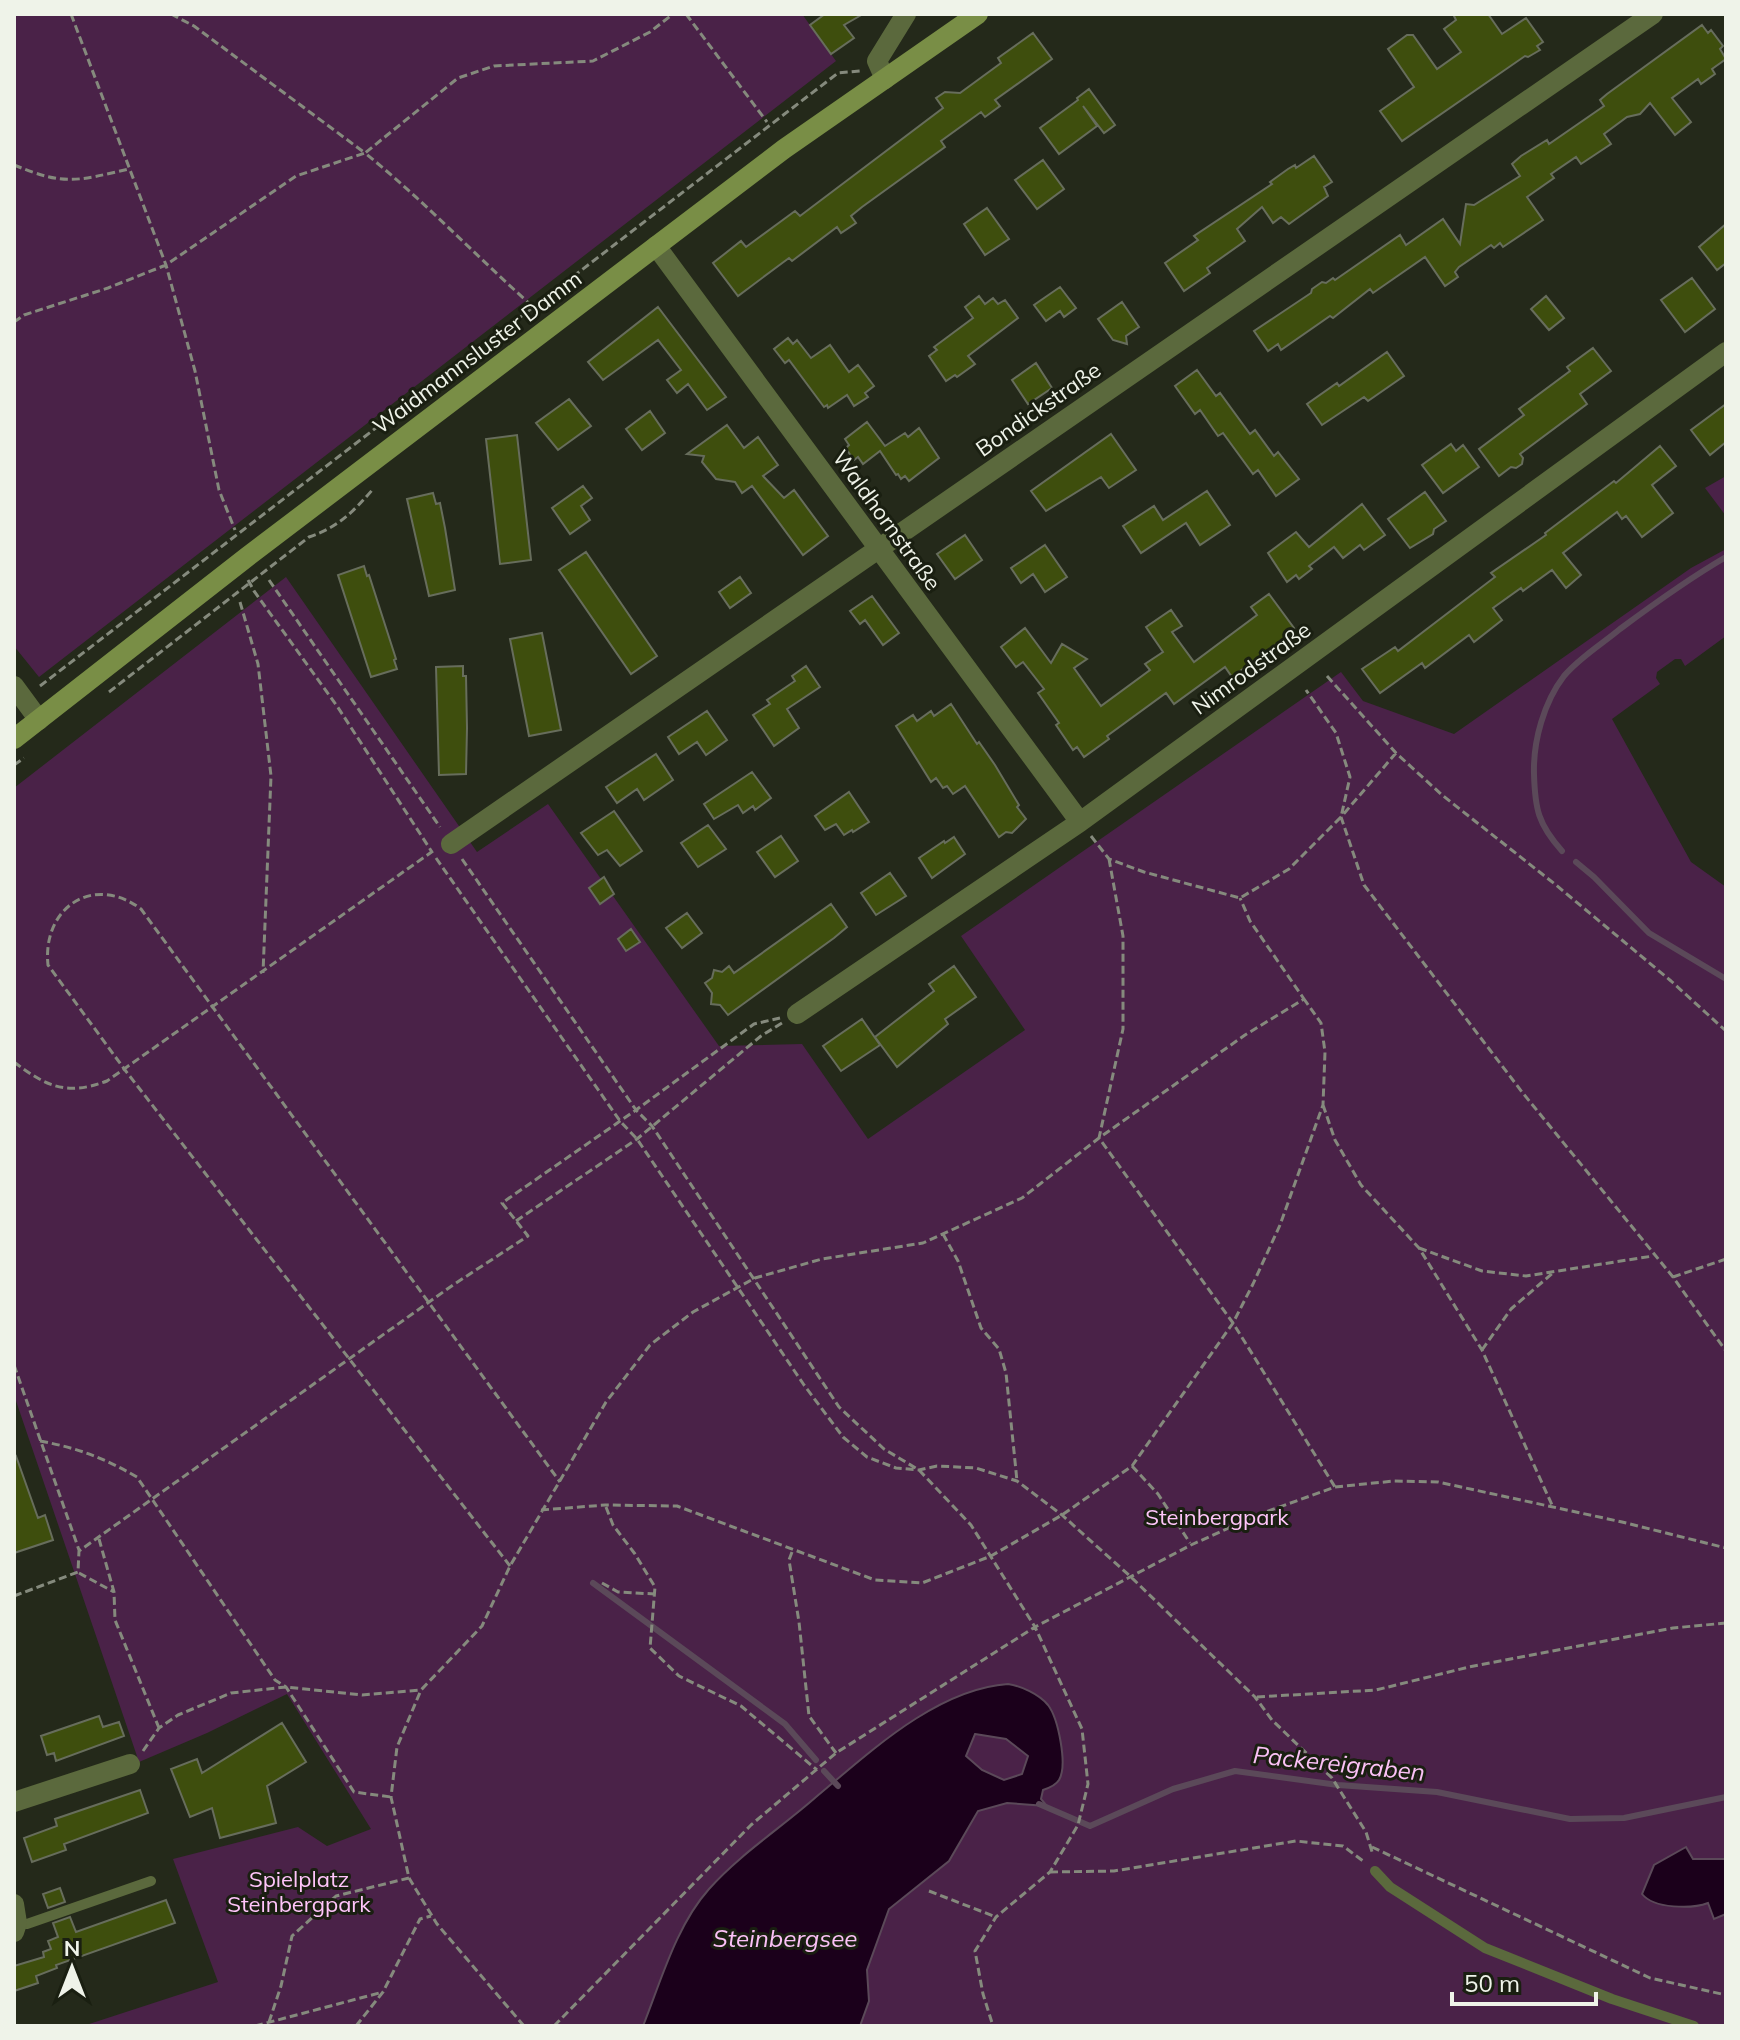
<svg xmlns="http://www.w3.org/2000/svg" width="1740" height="2040" font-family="Mulish,sans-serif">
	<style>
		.green { fill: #4a2248 }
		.water { fill: #1b001b; stroke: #5b4959; stroke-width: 2; fill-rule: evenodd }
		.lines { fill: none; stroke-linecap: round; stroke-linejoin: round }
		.stream { stroke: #5b4959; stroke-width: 6 }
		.building { fill: #3e4e0d; stroke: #676d5c; stroke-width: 2 }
		.path { stroke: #858a7d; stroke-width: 3; stroke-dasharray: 8 4; stroke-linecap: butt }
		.lane { stroke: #5b693d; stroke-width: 10 }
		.street { stroke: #5b693d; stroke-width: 20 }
		.secondary { stroke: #798e46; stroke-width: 20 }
		.labels { text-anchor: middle; stroke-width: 6; stroke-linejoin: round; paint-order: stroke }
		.street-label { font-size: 22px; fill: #eff3e9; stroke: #1a1f11 }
		.park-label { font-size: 22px; fill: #ffc5fa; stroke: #1a1f11 }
		.water-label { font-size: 24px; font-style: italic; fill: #fbc1f6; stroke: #1a1f11 }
	</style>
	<rect width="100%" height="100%" fill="#24291a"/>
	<path class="green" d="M14 14H802L836 61 39 677 14 646Z
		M1726 476V516L1705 488Z
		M1726 549V636L1685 666 1681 659H1675L1657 672 1656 678 1660 684 1612 719 1691 862 1726 887V2026H83L218 1982 173 1859 298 1827 327 1846 371 1829 287 1694 207 1733 139 1762 14 1395V788L286 577 477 852 548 804 719 1046 802 1044 868 1139 1025 1030 961 936 1341 672 1363 701 1454 734 1691 568Z"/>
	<path class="water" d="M1008 1684C1021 1686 1039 1694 1048 1705 1058 1718 1068 1765 1059 1780 1056 1785 1049 1788 1043 1790L1041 1799 1047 1806 1007 1803 978 1811 949 1861 889 1909 867 1970 869 2001 860 2026H643C661 1981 676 1926 709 1889 739 1855 782 1827 816 1797 869 1753 936 1689 1008 1684ZM975 1734 1006 1739 1028 1756 1022 1774 1004 1780 982 1770 966 1756Z
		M1686 1847 1693 1859H1726V1914L1714 1919 1708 1903C1692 1909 1654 1909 1642 1894L1654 1865Z"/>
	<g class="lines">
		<path class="stream" d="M1562 851C1538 824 1535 809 1534 774 1533 741 1544 702 1564 676 1579 658 1602 644 1620 629 1655 603 1688 579 1726 557
			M1576 862 1594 877 1649 933 1726 979
			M593 1583 785 1724 816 1760
			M824 1771 838 1786
			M1039 1804 1090 1826 1173 1789 1235 1771 1338 1785 1437 1792 1570 1819 1624 1818 1726 1797"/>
	</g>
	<path class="building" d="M825 14H863L844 25 854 38 831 54 810 25Z
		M1453 14H1488L1502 34 1526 18 1543 42 1537 46 1540 50 1528 57 1525 56 1402 141 1380 111 1414 87 1388 49 1407 35H1413L1437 69 1461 52 1444 29 1456 20Z
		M1702 25 1708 33 1711 30 1723 46 1720 49 1726 59 1712 69 1715 74 1701 84 1698 79 1672 98 1691 122 1675 135 1650 103 1640 114 1627 117 1604 134 1611 144 1581 164 1576 157 1551 174 1554 178 1527 197 1543 220 1503 247 1500 243 1494 248 1491 245 1459 267 1455 272 1458 277 1445 286 1425 257 1373 293 1370 289 1333 318 1330 316 1281 350 1278 344 1268 351 1254 331 1311 293 1312 289 1322 282 1326 283 1333 278 1335 280 1400 235 1406 245 1443 219 1460 244 1466 204 1474 205 1520 176 1512 164 1521 156 1547 140 1549 144 1604 106 1600 100 1607 94Z
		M1033 33 1052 59 995 100 1000 106 985 117 981 112 941 141 945 147 862 207 851 216 856 223 841 233 837 227 792 261 789 258 738 296 713 263 741 241 746 247 795 211 800 216 943 108 936 98 945 92 960 93 1001 63 998 58Z
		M1089 89 1115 125 1104 133 1083 106 1097 126 1059 154 1040 128 1078 100 1077 98Z
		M1314 156 1332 182 1324 187 1328 196 1289 224 1281 217 1273 223 1262 207 1237 229 1245 241 1207 268 1210 273 1184 291 1165 263 1198 240 1194 236 1272 184 1270 182 1288 169 1295 165 1296 168Z
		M1043 160 1064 189 1037 209 1015 180Z
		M987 208 1009 239 985 255 964 224Z
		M1726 224V263L1717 270 1699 247Z
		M1692 278 1715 309 1685 332 1661 300Z
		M1060 287 1076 308 1064 317 1060 311 1046 321 1034 305Z
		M979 296 985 304 993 298 998 304 1005 300 1018 318 968 356 975 364 957 377 955 375 946 381 929 356 937 350 934 347 973 318 965 307Z
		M1546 296 1564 318 1549 330 1531 309Z
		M1122 302 1139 327 1126 336 1127 344 1113 340 1098 319Z
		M658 307 726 397 707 410 688 384 677 393 667 380 681 370 658 340 603 380 588 362Z
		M788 338 793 344 797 340 811 358 830 345 849 372 858 365 874 386 865 393 868 397 854 406 847 395 828 408 827 405 824 407 789 360 785 363 774 349Z
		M1593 348 1611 371 1580 394 1587 404 1520 454 1523 458 1522 464 1516 468 1511 467 1499 476 1479 449 1524 415 1519 409 1570 371 1567 367Z
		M1387 352 1404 376 1368 401 1364 397 1322 425 1307 404 1337 383 1339 386Z
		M1036 363 1052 388 1028 404 1012 380Z
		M1197 370 1216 396 1220 393 1250 434 1255 430 1274 456 1278 452 1299 479 1276 496 1258 470 1253 474 1223 433 1218 436 1200 410 1195 414 1175 386Z
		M569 399 591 426 558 450 536 423Z
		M1726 404V442L1710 455 1691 430Z
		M650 411 665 433 642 450 626 429Z
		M867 422 885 446 905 433 908 437 919 428 939 458 909 481 905 476 901 479 898 474 896 475 880 451 863 464 858 457 854 460 849 453 846 448 849 445 845 439Z
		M727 425 744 448 758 437 778 465 763 476 784 498 794 490 828 536 803 555 752 486 742 493 735 482 716 479 702 462 704 456 687 454Z
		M1111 434 1136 470 1109 488 1101 477 1046 511 1031 491Z
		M517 435 531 560 500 564 486 439Z
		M1451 444 1456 451 1463 445 1479 467 1443 493 1422 465Z
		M1660 446 1676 466 1652 485 1673 513 1642 537 1626 516 1622 519 1617 512 1563 553 1581 575 1566 588 1552 570 1523 591 1521 588 1493 608 1502 620 1474 642 1469 635 1425 668 1422 663 1380 693 1362 669 1395 647 1398 651 1495 577 1491 573 1546 535 1545 533 1614 481 1616 483Z
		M583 486 592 498 581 506 590 520 570 534 552 508Z
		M1207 491 1230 525 1200 545 1186 523 1141 553 1123 526 1154 506 1163 520Z
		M1425 492 1446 521 1434 529 1433 534 1410 548 1388 519Z
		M433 493 436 504 440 503 445 528 455 590 429 596 407 499Z
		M1362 504 1385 535 1364 550 1360 545 1343 558 1334 547 1309 566 1312 569 1299 579 1296 575 1287 582 1268 553 1296 532 1309 547Z
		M965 535 982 560 955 579 937 554Z
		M1045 545 1067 577 1045 592 1033 574 1021 583 1011 568Z
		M586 552 657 656 631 674 559 570Z
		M364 566 367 576 369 575 396 659 394 660 397 669 371 677 338 575Z
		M740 577 751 593 730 608 719 592Z
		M1269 594 1294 628 1285 634 1287 636 1232 677 1225 667 1174 704 1166 693 1107 736 1109 739 1084 757 1077 747 1073 750 1056 725 1059 723 1038 693 1044 689 1023 662 1016 667 1001 647 1025 628 1051 663 1062 644 1087 659 1074 668 1101 706 1150 670 1145 664 1163 652 1146 627 1171 610 1182 626 1172 632 1194 662 1257 615 1251 607Z
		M872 596 899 633 883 645 865 620 860 624 850 611Z
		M542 633 561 730 529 736 510 639Z
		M463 666V676H466L467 728 466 774 439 775 436 667Z
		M806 666 820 687 787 709 799 728 774 746 753 715 770 704 767 700 795 681 792 676Z
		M951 704 977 744 979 742 995 765 1019 805 1017 807 1026 819 1012 833 1006 832 999 837 965 786 953 794 947 786 943 788 936 778 931 782 896 726 913 715 917 721 931 711 934 716Z
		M707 711 727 740 706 755 697 742 679 754 668 737Z
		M656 754 673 780 644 800 637 789 617 803 606 787Z
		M752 772 771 798 755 810 753 806 743 813 738 805 714 819 704 804Z
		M849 792 869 822 853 832 852 830 844 835 836 824 825 830 815 816Z
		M614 811 642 851 620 866 607 850 598 855 581 833Z
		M708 825 726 849 698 867 681 843Z
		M781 836 798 861 775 877 757 852Z
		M954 837 965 854 932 878 919 858 944 841 945 843Z
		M890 873 906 896 876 915 861 893Z
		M604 877 614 894 600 904 589 888Z
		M831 904 847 927 834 938 728 1015 720 1005 711 1004 712 993 705 983 712 978 714 970 722 972 729 966 734 973Z
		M687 913 702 933 682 948 666 928Z
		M631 929 640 942 626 951 618 939Z
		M954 966 976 997 945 1019 948 1024 897 1067 875 1037 934 991 929 984Z
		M862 1019 880 1045 841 1071 823 1046Z
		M16 1456 38 1518 45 1515 53 1540 14 1553V1457Z
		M99 1716 103 1727 119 1722 124 1736 56 1761 54 1753 47 1755 41 1736Z
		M282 1723 306 1762 267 1786 276 1823 220 1838 212 1808 190 1817 171 1769 197 1759 202 1773Z
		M140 1790 148 1813 64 1844 66 1850 32 1862 24 1838 57 1826 55 1819Z
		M60 1888 65 1902 48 1908 43 1894Z
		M166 1900 175 1923 56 1965 57 1968 36 1976 38 1983 14 1991V1966L44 1957 43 1952 51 1949 48 1941 58 1937 53 1923 70 1917 76 1932Z"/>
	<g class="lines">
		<path class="path" d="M71 14 166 265 195 371 219 490 235 530
			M171 14 194 26 365 153 458 78 494 66 593 61 650 32 673 14
			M686 14 767 122
			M14 165C65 186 76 181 129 169
			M14 322 24 315 108 288 166 265 296 176 365 153C423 200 474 254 530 304
			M248 580 254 591 337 706 432 852
			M269 580 440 827
			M240 602 258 664 271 776 263 973
			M1327 676 1396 753 1442 795 1556 885 1671 981 1726 1031
			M40 686 838 73 860 71
			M109 692 309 537C339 527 354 511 374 488
			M1396 753 1341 817 1364 885 1522 1092 1673 1277 1726 1351
			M14 765 24 758
			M1091 836 1109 859 1144 872 1240 898 1289 869 1341 817 1350 777 1336 733 1306 690
			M436 858 620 1121 637 1139 804 1385 843 1437 867 1457 896 1468 919 1470 937 1466 976 1468 1017 1481 1062 1515 1131 1577 1255 1697 1272 1720 1332 1778 1366 1832 1373 1855
			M462 859 636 1110 652 1126 839 1407 884 1449 919 1470 971 1525 1035 1627 1082 1729 1088 1784 1078 1825 1050 1872 996 1917 975 1951 983 1994 993 2026
			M1109 859 1123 936V1029L1099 1138 1233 1323 1335 1487
			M14 1062C47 1087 67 1096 107 1081L433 851
			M1323 1105 1335 1140 1361 1185 1419 1248 1482 1350 1552 1505
			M516 1221 637 1139 761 1036 782 1023
			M943 1234 958 1261 981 1328 999 1349 1006 1373 1017 1481
			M1419 1248 1482 1271 1526 1276 1653 1256
			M1673 1277 1726 1259
			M1482 1350 1511 1309 1554 1272
			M14 1365 79 1550
			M40 1441C78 1448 104 1458 137 1477L275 1680 286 1687 354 1792 391 1797
			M1132 1466 1158 1494 1190 1543
			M606 1507 613 1525 635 1554 655 1587 650 1648 679 1676 741 1706 817 1770
			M541 1510 605 1505 677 1506 875 1580 922 1583 991 1556 1062 1515 1132 1466 1233 1323 1253 1284 1280 1225 1323 1105 1325 1052 1321 1023 1304 999
			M99 1539 114 1592 115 1620 159 1728
			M792 1552 789 1560 799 1622 809 1716 836 1753
			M510 1566 125 1070 48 965C42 908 93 873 141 909L560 1482
			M79 1573 114 1592
			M602 1583 618 1592 655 1594
			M14 1596 78 1572 79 1551 453 1285 528 1236 502 1203 636 1110 754 1024 780 1018
			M1257 1697 1376 1690 1469 1667 1673 1628 1726 1623
			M143 1751 159 1728 178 1715 231 1693 286 1687 362 1695 421 1690
			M1372 1847 1650 1978 1726 1995
			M1050 1872 1114 1871 1296 1841 1343 1846 1363 1861
			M929 1891 996 1917
			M269 2022 281 1986 292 1936 336 1896 409 1878
			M255 2026 383 1992
			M356 2026 383 1992 420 1919 431 1916
			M524 2026 437 1924 409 1878 391 1797 397 1747 421 1690 482 1626 510 1566 606 1402 650 1345 693 1312 755 1278 822 1259 923 1243 1022 1198 1099 1138 1245 1035 1304 999 1250 921 1240 898
			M554 2026 751 1825 836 1753 1035 1627 1191 1545 1260 1514 1335 1487 1394 1481 1438 1482 1622 1522 1726 1548"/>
		<path class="lane" d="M1375 1871 1390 1887 1485 1948 1612 1999 1694 2026
			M17 1923 27 1924 151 1881"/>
		<path class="street" d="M885 79 877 61 906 14
			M656 246 1080 822
			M14 686 39 720
			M451 844 1653 14
			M797 1014 1080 822 1726 352
			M14 1802 130 1764
			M14 1904 17 1923 14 1932"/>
		<path class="secondary" d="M14 739 247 557 784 149 978 14"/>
	</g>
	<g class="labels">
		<g class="street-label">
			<text transform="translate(477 352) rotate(-37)" y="8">Waidmannsluster Damm</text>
			<text transform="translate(1038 409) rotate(-35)" y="8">Bondickstraße</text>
			<text transform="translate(887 520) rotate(54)" y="8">Waldhornstraße</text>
			<text transform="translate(1251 668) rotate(-36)" y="8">Nimrodstraße</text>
		</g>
		<g class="park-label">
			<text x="1217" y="1525">Steinbergpark</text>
			<text x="299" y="1887">Spielplatz<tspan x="299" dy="25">Steinbergpark</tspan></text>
		</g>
		<g class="water-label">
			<text transform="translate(1339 1764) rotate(6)" y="8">Packereigraben</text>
			<text x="785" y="1947">Steinbergsee</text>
		</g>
	</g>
	<rect width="1740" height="2040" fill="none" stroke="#eff3e9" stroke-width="32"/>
	<g transform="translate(72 1968)" stroke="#1a1f11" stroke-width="6" paint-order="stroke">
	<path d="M0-6L14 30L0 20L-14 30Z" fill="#eff3e9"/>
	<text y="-12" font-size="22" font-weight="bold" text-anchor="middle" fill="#eff3e9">N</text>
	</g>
	<path d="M1452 1992v12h144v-12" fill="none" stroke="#eff3e9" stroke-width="4"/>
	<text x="1464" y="1992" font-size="24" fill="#eff3e9" stroke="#1a1f11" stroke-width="6" paint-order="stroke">50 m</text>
</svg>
